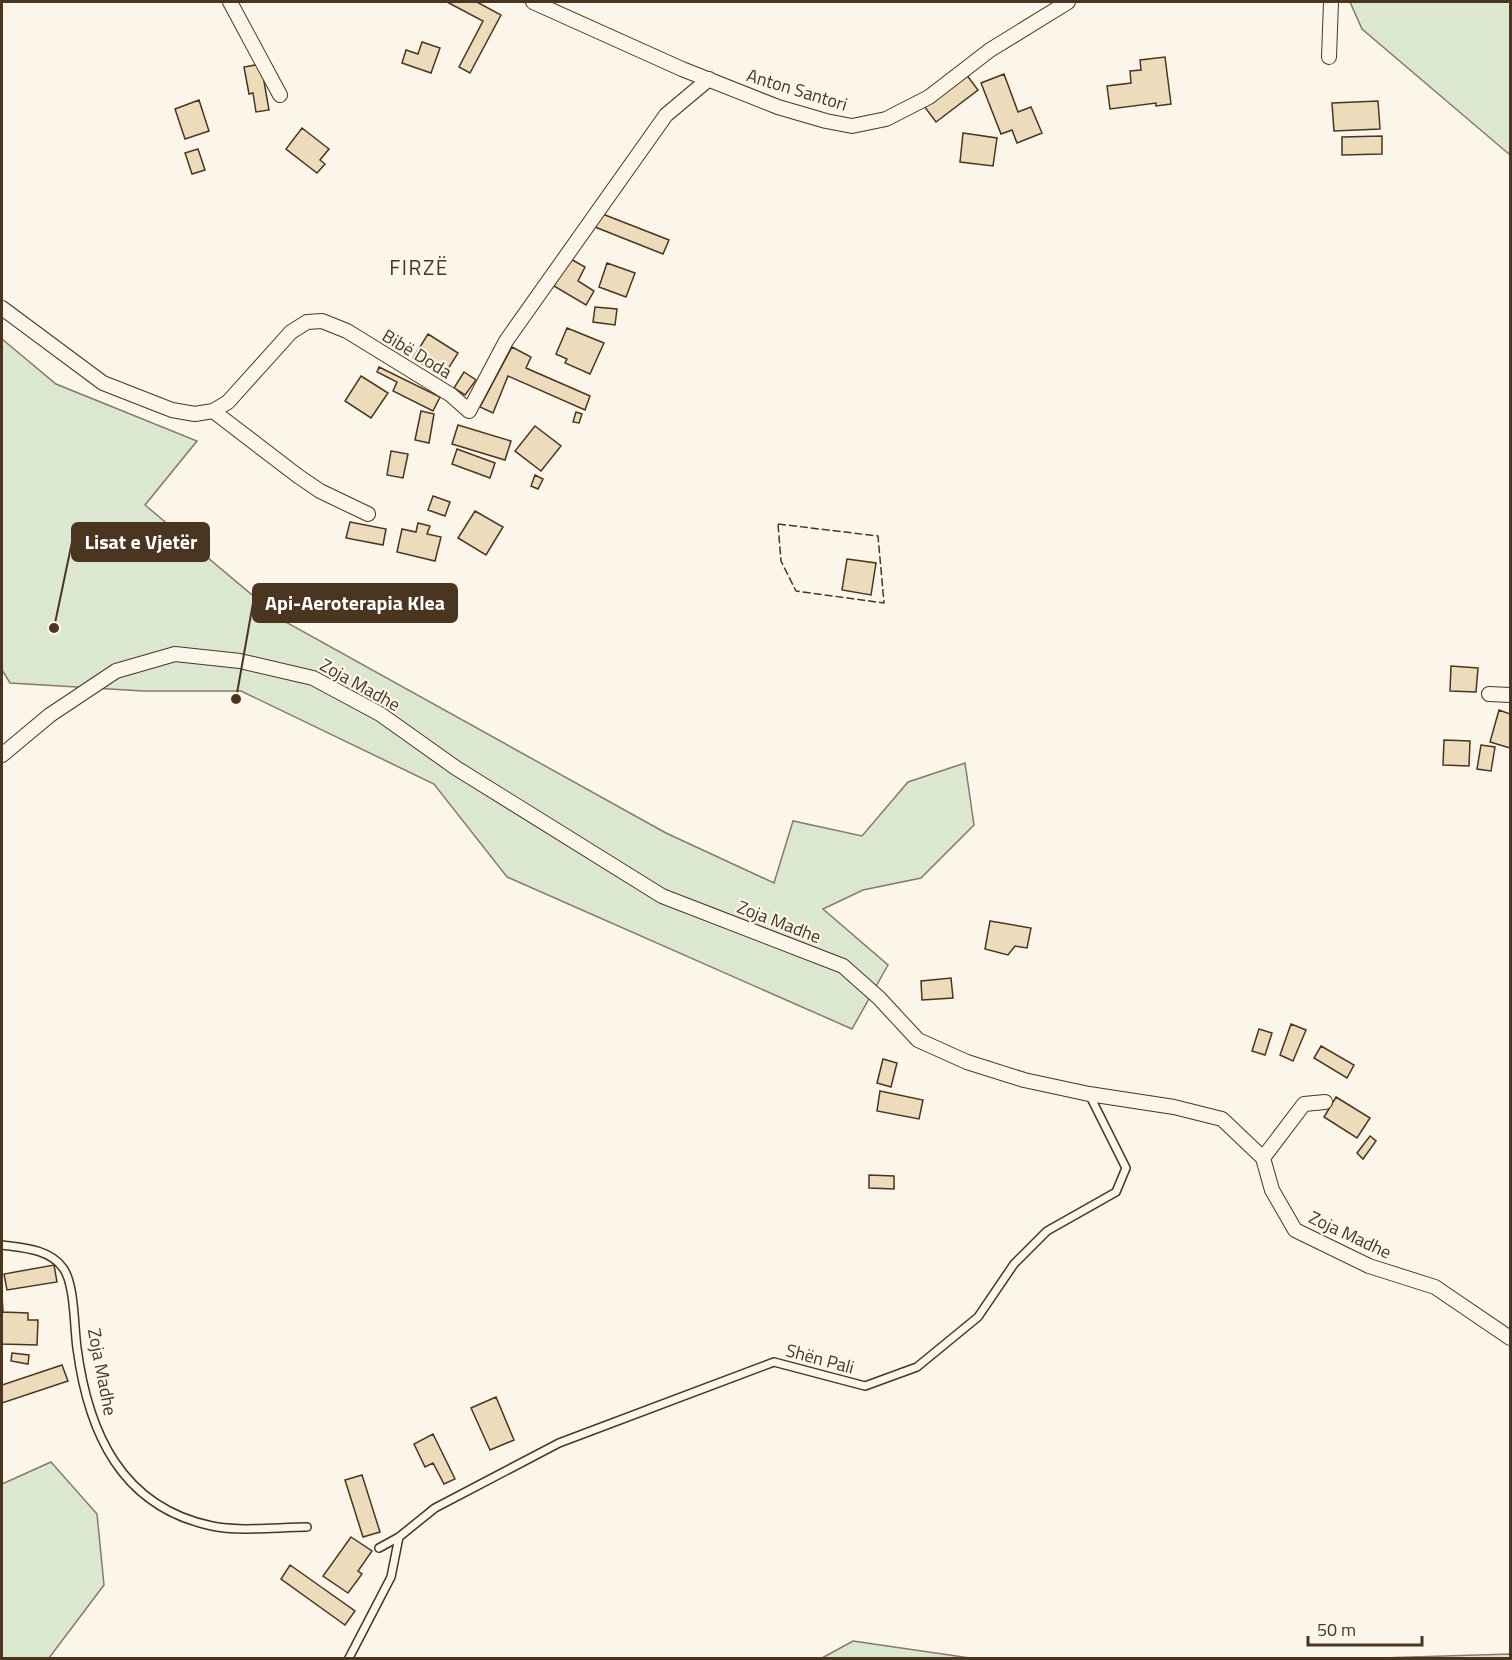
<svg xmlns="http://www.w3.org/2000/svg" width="1512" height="1660" font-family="'Titillium Web',sans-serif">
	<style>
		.green { fill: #dce7d0; stroke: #887966; stroke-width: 1.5 }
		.building { fill: #ecdcbc; stroke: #4a3520; stroke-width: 1.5 }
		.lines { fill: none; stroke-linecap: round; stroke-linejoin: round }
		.lane-casing { stroke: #4a3520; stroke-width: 10 }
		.street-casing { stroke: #4a3520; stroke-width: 16 }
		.lane { stroke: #fbf6e9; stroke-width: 7 }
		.street { stroke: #fbf6e9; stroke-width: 14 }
		.fence { stroke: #4a3520; stroke-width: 1.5; stroke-dasharray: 8 3; stroke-linecap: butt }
		.labels { text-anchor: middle; stroke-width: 4.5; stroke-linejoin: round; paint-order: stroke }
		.street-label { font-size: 18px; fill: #4a3520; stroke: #fbf6e9 }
		.quarter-label { font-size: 21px; letter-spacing: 1.5px; fill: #4a3520; stroke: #fbf6e9 }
		.leader { fill: none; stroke: #4a3520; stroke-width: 2 }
		.callout-dot { fill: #4a3520; stroke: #fbf6e9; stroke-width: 2 }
		.callout { fill: #4a3520; stroke: #4a3520; stroke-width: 2 }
		.callout-label { font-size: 20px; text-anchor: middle; font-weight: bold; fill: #fff }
	</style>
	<rect width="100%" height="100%" fill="#fbf6e9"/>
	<path class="green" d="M1350 2H1510V155L1362 29Z
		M2 339 56 384 197 441 145 505 282 620 666 833 774 883 793 821 862 836 908 782 965 763 974 825 921 878 863 890 823 909 888 965 852 1029 507 877 434 784 241 691H143L10 683 2 670Z
		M51 1462 97 1514 104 1585 49 1658H2V1484Z
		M853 1641 970 1658H822Z
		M1510 1654V1658H1379Z"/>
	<path class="building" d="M447 2H477L501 15 470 73 459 67 483 21Z
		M422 42 440 48 431 73 402 63 406 50 418 54Z
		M1165 57 1171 104 1156 106V103L1110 109 1107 86 1131 83 1130 71 1141 70 1140 60Z
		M261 64 269 110 256 112 253 93 249 94 244 67Z
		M966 74 978 90 936 122 924 106Z
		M1004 74 1018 112 1031 107 1042 133 1017 143 1012 130 1001 134 981 83Z
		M199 100 209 131 185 139 175 109Z
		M1378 101 1380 129 1334 131 1332 103Z
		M302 128 329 149 320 160 325 164 317 173 286 149Z
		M963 133 997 138 993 166 960 162Z
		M1382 136V154L1342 155V137Z
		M198 149 205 170 192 174 185 153Z
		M600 213 669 240 663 254 595 227Z
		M569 258 585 267 578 281 594 291 586 305 554 286Z
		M607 263 635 273 626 297 599 287Z
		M595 307 617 309 615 325 593 322Z
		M567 328 604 343 590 374 565 363 567 359 556 354Z
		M428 334 458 353 443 377 413 358Z
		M512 347 531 357 526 368 590 396 585 410 508 376 493 413 480 407Z
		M379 367 440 397 433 411 393 391 397 382 377 372Z
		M464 372 476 380 465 395 454 388Z
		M361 376 388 393 371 418 345 401Z
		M421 411 434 414 429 443 415 440Z
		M576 412 582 414 579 423 573 422Z
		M458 425 511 441 505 460 452 444Z
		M535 426 561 446 541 471 515 451Z
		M457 449 495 463 490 478 452 464Z
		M391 451 408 454 403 478 387 475Z
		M535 475 543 479 538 489 531 486Z
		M433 496 450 502 445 516 428 510Z
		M475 511 503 527 486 555 458 538Z
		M350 522 386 529 383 545 346 538Z
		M418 523 430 526 427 534 441 537 435 561 397 552 402 529 416 532Z
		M847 559 876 563 871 595 842 590Z
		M1451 666 1478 668 1476 692 1450 691Z
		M1499 710 1510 714V748L1490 742Z
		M1444 740 1470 741 1469 766 1443 765Z
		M1481 745 1495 747 1491 771 1477 769Z
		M990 921 1031 928 1027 948 1015 946 1008 955 985 949Z
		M951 978 953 998 922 1000 921 981Z
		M1291 1024 1306 1030 1293 1061 1280 1055Z
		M1259 1029 1272 1033 1265 1055 1252 1051Z
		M1321 1046 1354 1065 1347 1078 1314 1058Z
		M883 1059 897 1063 891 1087 877 1083Z
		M880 1091 923 1100 919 1119 877 1111Z
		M1336 1097 1370 1118 1357 1138 1324 1117Z
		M1370 1136 1376 1141 1363 1159 1357 1153Z
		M869 1175 894 1176V1189L869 1188Z
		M54 1265 57 1282 7 1290 4 1274Z
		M2 1294 3 1312 28 1313V1320H38L37 1345 2 1344Z
		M12 1353 29 1355 28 1364 11 1361Z
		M62 1365 68 1381 2 1403V1385Z
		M496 1397 514 1440 490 1450 471 1408Z
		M433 1434 455 1479 444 1484 433 1463 425 1467 414 1444Z
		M362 1475 380 1532 363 1537 345 1480Z
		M351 1537 372 1551 358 1571 362 1574 348 1593 323 1576Z
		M290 1565 355 1611 345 1625 281 1579Z"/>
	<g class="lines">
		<g class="lane-casing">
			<path id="lane" d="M2 1245C23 1248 50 1249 63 1268 75 1284 74 1328 77 1348 88 1432 121 1507 212 1526 240 1532 279 1527 307 1527
				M379 1548 399 1537 435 1508 559 1443 774 1362 865 1386 917 1367 978 1317 1014 1264 1047 1231 1116 1192 1126 1168 1089 1094
				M349 1658 391 1577 399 1537"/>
		</g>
		<g class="street-casing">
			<path id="street" d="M230 2 280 95
				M533 2 682 69 778 107 826 121 852 126 886 119 929 97 990 50 1068 2
				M1329 57 1331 2
				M2 308 103 383 172 410 195 414 213 411 228 402 291 332 307 322 322 321 347 331 451 395 469 411 506 341 666 115 709 79
				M213 411 298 476 320 491 368 514
				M1489 694 1510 695
				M2 755 50 715 116 671 175 654 240 661 313 678 380 714 456 768 662 896 843 966 879 998 918 1040 967 1062 1024 1080 1089 1094 1174 1107 1222 1119 1263 1158 1272 1190 1295 1230 1369 1266 1435 1287 1510 1338
				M1263 1158 1304 1104 1325 1102"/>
		</g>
		<use href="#lane" class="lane"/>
		<use href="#street" class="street"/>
		<path class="fence" d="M778 524 878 536 884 603 796 591 781 561Z"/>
	</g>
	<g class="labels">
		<g class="street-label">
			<text transform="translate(797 90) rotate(17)" y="6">Anton Santori</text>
			<text transform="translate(417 354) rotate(31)" y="6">Bibë Doda</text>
			<text transform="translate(360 685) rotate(29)" y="6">Zoja Madhe</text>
			<text transform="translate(779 922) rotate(21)" y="6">Zoja Madhe</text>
			<text transform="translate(1350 1235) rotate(25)" y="6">Zoja Madhe</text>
			<text transform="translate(820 1359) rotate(15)" y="6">Shën Pali</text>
			<text transform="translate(102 1372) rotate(79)" y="6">Zoja Madhe</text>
		</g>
		<g class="quarter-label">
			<text x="419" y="275">FIRZË</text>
		</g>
	</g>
	<path class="leader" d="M54 628L72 542M236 699L253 603"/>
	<g class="callout-dot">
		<circle cx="54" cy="628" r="6"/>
		<circle cx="236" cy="699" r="6"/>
	</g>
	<g class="callout">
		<rect x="72" y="523" width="137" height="38" rx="6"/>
		<rect x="253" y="584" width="204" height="38" rx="6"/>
	</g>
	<g class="callout-label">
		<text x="141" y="549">Lisat e Vjetër</text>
		<text x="355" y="610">Api-Aeroterapia Klea</text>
	</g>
	<rect width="1512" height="1660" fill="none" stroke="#4a3520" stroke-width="6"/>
	<path d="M1308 1636v9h114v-9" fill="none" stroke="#4a3520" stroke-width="3"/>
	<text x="1317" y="1636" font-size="18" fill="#4a3520" stroke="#fbf6e9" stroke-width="4.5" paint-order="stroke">50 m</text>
</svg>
